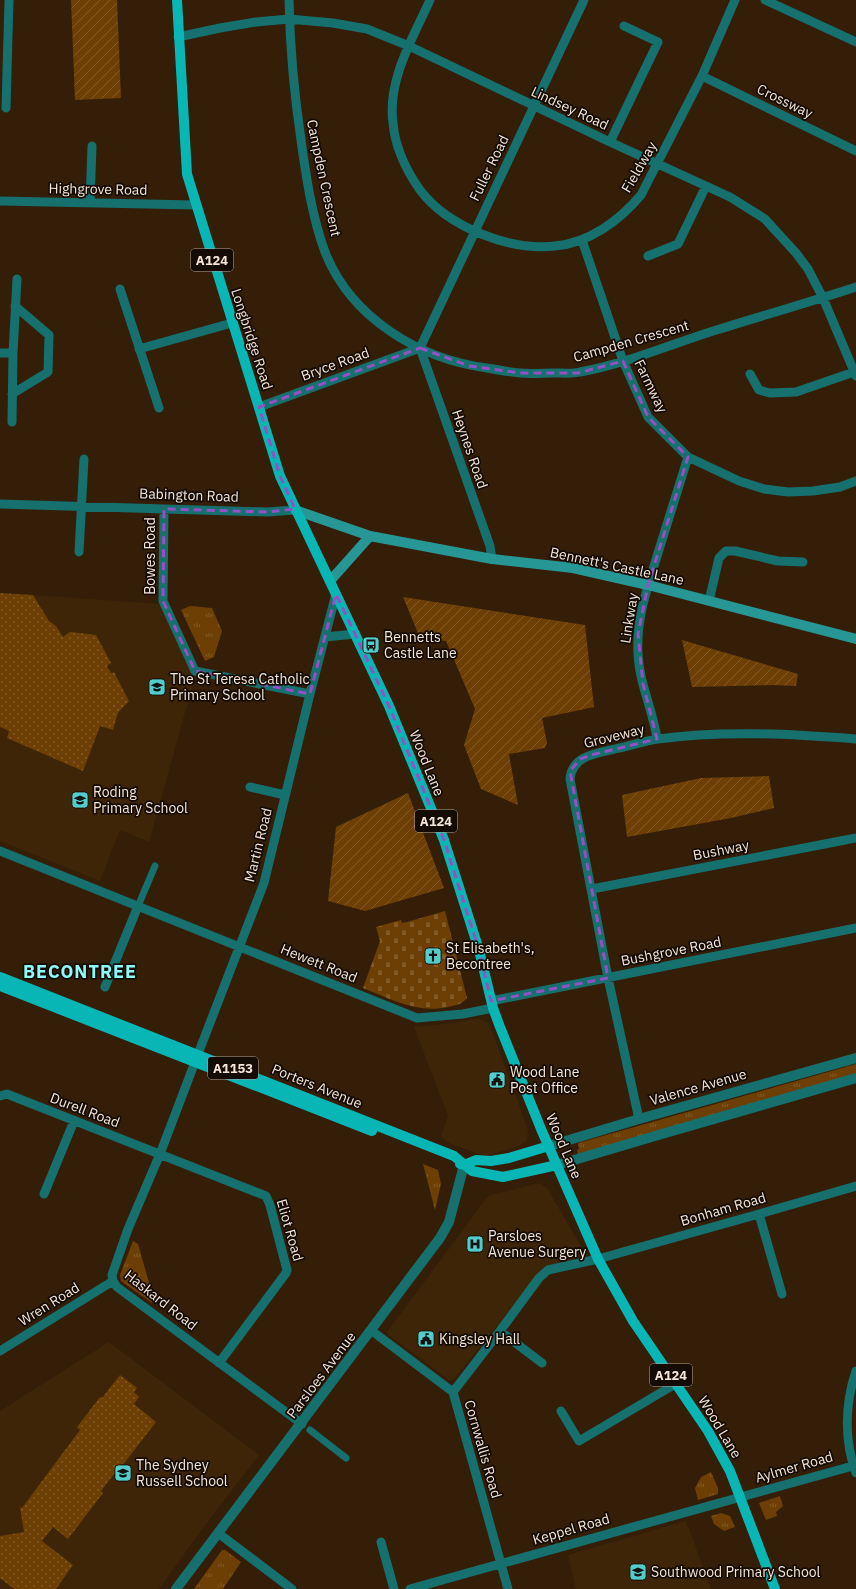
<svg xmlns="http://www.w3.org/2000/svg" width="856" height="1589" font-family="'IBM Plex Sans',sans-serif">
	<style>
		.built { fill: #3f2508 }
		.grass { fill: url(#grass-tufts) }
		.cemetery { fill: url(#cemetery-stones) }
		.park { fill: url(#park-dots) }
		.garden { fill: url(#garden-furrows) }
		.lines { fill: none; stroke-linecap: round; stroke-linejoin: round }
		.pedestrian { stroke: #15706e; stroke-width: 7 }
		.minor { stroke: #15706e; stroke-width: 9 }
		.tertiary { stroke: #15706e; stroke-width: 10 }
		.secondary { stroke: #279795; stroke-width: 10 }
		.primary { stroke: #08b7b5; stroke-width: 10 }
		.marked { fill: none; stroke: #9351c4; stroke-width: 3; stroke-dasharray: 8 5; stroke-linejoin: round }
		.labels { text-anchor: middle; stroke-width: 3.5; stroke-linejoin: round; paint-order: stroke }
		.shield { fill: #140b04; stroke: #b2a499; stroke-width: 1 }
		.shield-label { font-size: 13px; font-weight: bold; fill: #f5e6d9 }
		.street-label { font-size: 14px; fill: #f5e6d9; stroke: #140b04 }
		.poi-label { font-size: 14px; fill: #f5e6d9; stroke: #140b04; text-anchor: start }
		.district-label { font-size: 18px; font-weight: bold; letter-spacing: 1px; fill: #8df8f5; stroke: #140b04 }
	</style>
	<defs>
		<pattern id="grass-tufts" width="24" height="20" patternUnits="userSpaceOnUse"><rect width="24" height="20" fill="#6d3f04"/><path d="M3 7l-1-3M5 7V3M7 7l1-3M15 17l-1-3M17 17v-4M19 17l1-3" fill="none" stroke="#825b28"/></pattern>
		<pattern id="cemetery-stones" width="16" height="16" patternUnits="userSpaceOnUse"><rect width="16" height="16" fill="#6d3f04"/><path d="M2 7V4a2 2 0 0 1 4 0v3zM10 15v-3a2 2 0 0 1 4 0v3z" fill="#825b28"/></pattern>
		<pattern id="park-dots" width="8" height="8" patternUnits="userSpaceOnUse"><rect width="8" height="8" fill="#6d3f04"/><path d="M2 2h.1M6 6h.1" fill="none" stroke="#825b28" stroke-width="1.8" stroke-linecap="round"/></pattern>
		<pattern id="garden-furrows" width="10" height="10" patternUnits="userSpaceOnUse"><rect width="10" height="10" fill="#6d3f04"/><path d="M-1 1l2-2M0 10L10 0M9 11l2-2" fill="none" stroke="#825b28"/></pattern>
	</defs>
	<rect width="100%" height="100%" fill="#341e08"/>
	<path class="built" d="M33 595 161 604 196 673 149 842 120 830 100 881 0 841V727L9 731 7 738 100 726 113 730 118 713 129 701 114 672 111 673 107 665 110 663 63 637 56 626 49 621Z
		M478 1018 489 1023 528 1130 527 1141 517 1147 485 1156 451 1144 441 1137 448 1115 414 1027 454 1023Z
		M539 1183 547 1188 582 1248 581 1257 541 1272 453 1380H449L389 1335 387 1332 488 1196Z
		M109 1342 259 1455 211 1517 159 1589H0V1411Z
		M686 1521 711 1589H576L568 1555Z"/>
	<path class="grass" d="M190 606 212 608 222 631 214 657 205 661 181 610Z
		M856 1064V1076L578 1155 577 1150 579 1149 578 1143Z
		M423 1164 438 1170 441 1184 435 1210Z
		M133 1241 138 1244 154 1300 152 1303 121 1281 120 1275Z
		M711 1472 718 1488V1494L698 1500 695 1488 701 1477Z
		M780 1496 783 1506 776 1512 777 1516 766 1520 759 1503Z
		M721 1513 730 1516 735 1527 724 1531 714 1524 711 1516Z
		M222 1550H225L241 1562 223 1589H194Z"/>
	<path class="cemetery" d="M445 911 467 998C461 1005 456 1005 448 1007 418 1014 390 999 363 988L380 941 376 927 401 920 402 923 407 922Z"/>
	<path class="park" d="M0 593 33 595 49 621 56 626 63 637 70 632 96 635 111 663 107 666 111 673 114 672 129 701 118 713 113 730 100 726 83 771 7 738 9 731 0 727Z
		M120 1375 137 1388 134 1392 139 1397 134 1404 156 1422 122 1466H120L101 1491 103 1493 68 1539 53 1527 42 1541 73 1565 56 1589H14L0 1578V1536L24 1532 20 1507 22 1508 80 1430 77 1427 100 1397 102 1398Z"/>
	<path class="garden" d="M71 0H117L121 98 75 100Z
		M403 597 585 625 594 707 542 718 547 743 545 748 509 754 518 805 481 789 464 745 475 709 446 641 420 638Z
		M682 640 798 674 796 686 774 685 692 687Z
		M769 776 774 808 731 818 627 837 622 795 701 778Z
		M408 793 444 888 365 911 328 901 336 827Z"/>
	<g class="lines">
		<path class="pedestrian" d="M138 906 155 866
			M310 1430 346 1458"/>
		<path class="minor" d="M289 0C290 47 294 93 301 140 306 176 312 217 325 252 351 318 419 359 487 368 498 370 509 372 520 373 531 374 543 373 554 373 562 373 572 374 580 372 624 364 667 346 710 332 758 317 807 303 856 287
			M430 0C413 38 387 80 393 123 395 147 406 170 420 190 448 227 509 251 555 246 589 243 619 221 641 195L702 76 735 0
			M765 0 856 42
			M178 37 220 28 256 22 289 19 333 23 367 29 409 46 610 142 730 197 765 219 796 253 808 269 823 298 856 376
			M702 76 856 151
			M6 108 9 0
			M610 142 658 42 624 26
			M0 201 195 205
			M90 203 92 146
			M582 240 623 361 648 417 688 457 739 481 764 489 788 492 813 491 840 487 856 481
			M648 256 678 244 706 186
			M120 289 159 408
			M420 348 584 0
			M420 348 490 546 492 559
			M139 349 232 323
			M0 353H13
			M750 374 759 390 770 393 796 392 854 372
			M12 394 48 372 49 335 15 306
			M259 407 420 348
			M12 422 13 353 17 279
			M0 504 267 512 295 510
			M164 509 163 601 195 671 310 694
			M79 552 84 459
			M709 601 719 558 726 551H735L778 561 803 562
			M325 637 355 634
			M657 739C653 710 639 683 638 653 636 618 648 586 658 553 668 521 678 489 688 457
			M250 787 285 795
			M0 851 417 1018 463 1014 493 1008
			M592 889 856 838
			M105 987 138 906
			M491 1001 856 928
			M198 1054 264 883 310 694 336 594
			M195 1062 160 1154 128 1229 112 1275 113 1281 117 1287 302 1424
			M0 1096 7 1094 266 1196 270 1205 287 1270 286 1273 219 1363
			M639 1119 608 978 570 779C572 754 600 753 619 748 632 745 645 741 658 739 723 730 791 734 856 739
			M44 1194 74 1121
			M759 1214 782 1294
			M372 1331 453 1392 508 1589
			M500 1331 542 1363
			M0 1351 113 1281
			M856 1371C845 1404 844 1440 856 1473
			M453 1392 500 1331 539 1278 548 1270 598 1259 759 1214 856 1186
			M561 1411 579 1441 677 1383
			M218 1533 292 1589
			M381 1542 394 1589
			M410 1589 856 1465"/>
		<path class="tertiary" d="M549 1146 639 1119 856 1058
			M557 1165 655 1136 856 1078
			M176 1589 440 1238 449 1222 464 1165"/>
		<path class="secondary" d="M295 510 370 536 492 559 573 568 648 585 856 639
			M330 581 370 536"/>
		<path class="primary" d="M177 0 187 174 280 476 389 706 444 840 479 950 493 1008 500 1027 541 1129 598 1259 633 1321 708 1431 730 1471 775 1589
			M0 977 454 1156 472 1171 503 1177 557 1165
			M0 986 372 1131
			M460 1164 464 1165 476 1160 491 1161 509 1158 549 1146"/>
	</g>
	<path class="marked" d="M420 348 469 366 520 373H578L623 361 648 417 688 457 648 585 638 634 643 684 657 739 591 755 580 759 570 771 608 978 491 1001 479 950 444 840 389 706 336 594 310 694 195 671 163 601 164 509 267 512 295 509 280 476 259 407Z"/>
	<defs>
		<g id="bus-square" transform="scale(0.9)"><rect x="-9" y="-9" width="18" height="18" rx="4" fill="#53cdca" stroke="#140b04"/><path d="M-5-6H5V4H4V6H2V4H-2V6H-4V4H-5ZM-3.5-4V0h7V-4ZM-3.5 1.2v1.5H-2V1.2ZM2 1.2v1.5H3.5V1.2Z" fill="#111"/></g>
		<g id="school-square" transform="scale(0.9)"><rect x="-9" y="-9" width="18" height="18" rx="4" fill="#53cdca" stroke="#140b04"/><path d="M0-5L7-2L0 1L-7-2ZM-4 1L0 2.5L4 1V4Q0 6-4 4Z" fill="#111"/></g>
		<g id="church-square" transform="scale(0.9)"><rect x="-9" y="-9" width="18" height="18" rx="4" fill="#53cdca" stroke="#140b04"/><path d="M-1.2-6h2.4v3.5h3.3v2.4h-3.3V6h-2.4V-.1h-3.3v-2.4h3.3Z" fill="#111"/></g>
		<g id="civic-square" transform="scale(0.9)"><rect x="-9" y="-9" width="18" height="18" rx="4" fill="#53cdca" stroke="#140b04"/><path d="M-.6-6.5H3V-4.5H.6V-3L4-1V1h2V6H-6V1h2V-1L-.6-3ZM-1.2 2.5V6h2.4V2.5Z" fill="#111"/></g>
		<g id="hospital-square" transform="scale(0.9)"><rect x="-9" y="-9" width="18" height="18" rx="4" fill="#53cdca" stroke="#140b04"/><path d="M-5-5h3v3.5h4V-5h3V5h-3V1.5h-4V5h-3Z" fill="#111"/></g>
	</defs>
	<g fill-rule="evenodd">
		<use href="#bus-square" x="371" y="645"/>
		<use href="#school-square" x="157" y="687"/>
		<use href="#school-square" x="80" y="800"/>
		<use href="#church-square" x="433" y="956"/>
		<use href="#civic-square" x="497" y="1080"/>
		<use href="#hospital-square" x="475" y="1244"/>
		<use href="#civic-square" x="426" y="1339"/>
		<use href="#school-square" x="123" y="1473"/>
		<use href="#school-square" x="638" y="1572"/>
	</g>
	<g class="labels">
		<g class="shield">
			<rect x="191" y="249" width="42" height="22" rx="3"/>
			<rect x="415" y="810" width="42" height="22" rx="3"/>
			<rect x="208" y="1057" width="50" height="22" rx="3"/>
			<rect x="650" y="1364" width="42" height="22" rx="3"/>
		</g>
		<g class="shield-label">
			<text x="212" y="265">A124</text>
			<text x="436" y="826">A124</text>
			<text x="233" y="1073">A1153</text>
			<text x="671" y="1380">A124</text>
		</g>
		<g class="street-label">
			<text transform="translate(785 101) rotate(26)" y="5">Crossway</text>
			<text transform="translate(570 108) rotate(25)" y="5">Lindsey Road</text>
			<text transform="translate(639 167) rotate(-60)" y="5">Fieldway</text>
			<text transform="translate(489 168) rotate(-64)" y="5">Fuller Road</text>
			<text transform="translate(324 178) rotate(78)" y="5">Campden Crescent</text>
			<text transform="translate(98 189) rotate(1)" y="5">Highgrove Road</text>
			<text transform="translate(252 339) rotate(72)" y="5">Longbridge Road</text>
			<text transform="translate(631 341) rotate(-16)" y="5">Campden Crescent</text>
			<text transform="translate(335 364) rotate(-20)" y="5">Bryce Road</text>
			<text transform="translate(651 386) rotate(64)" y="5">Farmway</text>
			<text transform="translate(470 449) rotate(71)" y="5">Heynes Road</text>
			<text transform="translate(189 495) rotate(2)" y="5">Babington Road</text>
			<text transform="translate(150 556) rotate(-90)" y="5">Bowes Road</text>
			<text transform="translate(617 566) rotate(12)" y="5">Bennett's Castle Lane</text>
			<text transform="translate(629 618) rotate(-81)" y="5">Linkway</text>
			<text transform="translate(614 736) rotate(-14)" y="5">Groveway</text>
			<text transform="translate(427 763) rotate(68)" y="5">Wood Lane</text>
			<text transform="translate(258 845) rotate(-76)" y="5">Martin Road</text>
			<text transform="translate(721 850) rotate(-11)" y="5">Bushway</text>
			<text transform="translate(671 951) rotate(-11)" y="5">Bushgrove Road</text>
			<text transform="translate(319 963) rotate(22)" y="5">Hewett Road</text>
			<text transform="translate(317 1086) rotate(22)" y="5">Porters Avenue</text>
			<text transform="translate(698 1087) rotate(-16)" y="5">Valence Avenue</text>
			<text transform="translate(85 1110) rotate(21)" y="5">Durell Road</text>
			<text transform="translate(564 1146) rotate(67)" y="5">Wood Lane</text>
			<text transform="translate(723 1209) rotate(-16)" y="5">Bonham Road</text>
			<text transform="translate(290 1230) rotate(74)" y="5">Eliot Road</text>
			<text transform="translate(161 1300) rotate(38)" y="5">Haskard Road</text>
			<text transform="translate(49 1304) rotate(-32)" y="5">Wren Road</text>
			<text transform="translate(321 1375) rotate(-53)" y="5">Parsloes Avenue</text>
			<text transform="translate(720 1427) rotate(59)" y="5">Wood Lane</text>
			<text transform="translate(483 1449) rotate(74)" y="5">Cornwallis Road</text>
			<text transform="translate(794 1467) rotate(-16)" y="5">Aylmer Road</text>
			<text transform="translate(571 1529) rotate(-16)" y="5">Keppel Road</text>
		</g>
		<g class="poi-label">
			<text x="384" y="642">Bennetts<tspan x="384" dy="16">Castle Lane</tspan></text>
			<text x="170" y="684">The St Teresa Catholic<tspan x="170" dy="16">Primary School</tspan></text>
			<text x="93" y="797">Roding<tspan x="93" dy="16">Primary School</tspan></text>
			<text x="446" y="953">St Elisabeth's,<tspan x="446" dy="16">Becontree</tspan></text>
			<text x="510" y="1077">Wood Lane<tspan x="510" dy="16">Post Office</tspan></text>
			<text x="488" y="1241">Parsloes<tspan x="488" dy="16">Avenue Surgery</tspan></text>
			<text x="439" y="1344">Kingsley Hall</text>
			<text x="136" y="1470">The Sydney<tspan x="136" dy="16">Russell School</tspan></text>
			<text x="651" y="1577">Southwood Primary School</text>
		</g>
		<g class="district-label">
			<text x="80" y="978">BECONTREE</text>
		</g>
	</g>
</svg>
